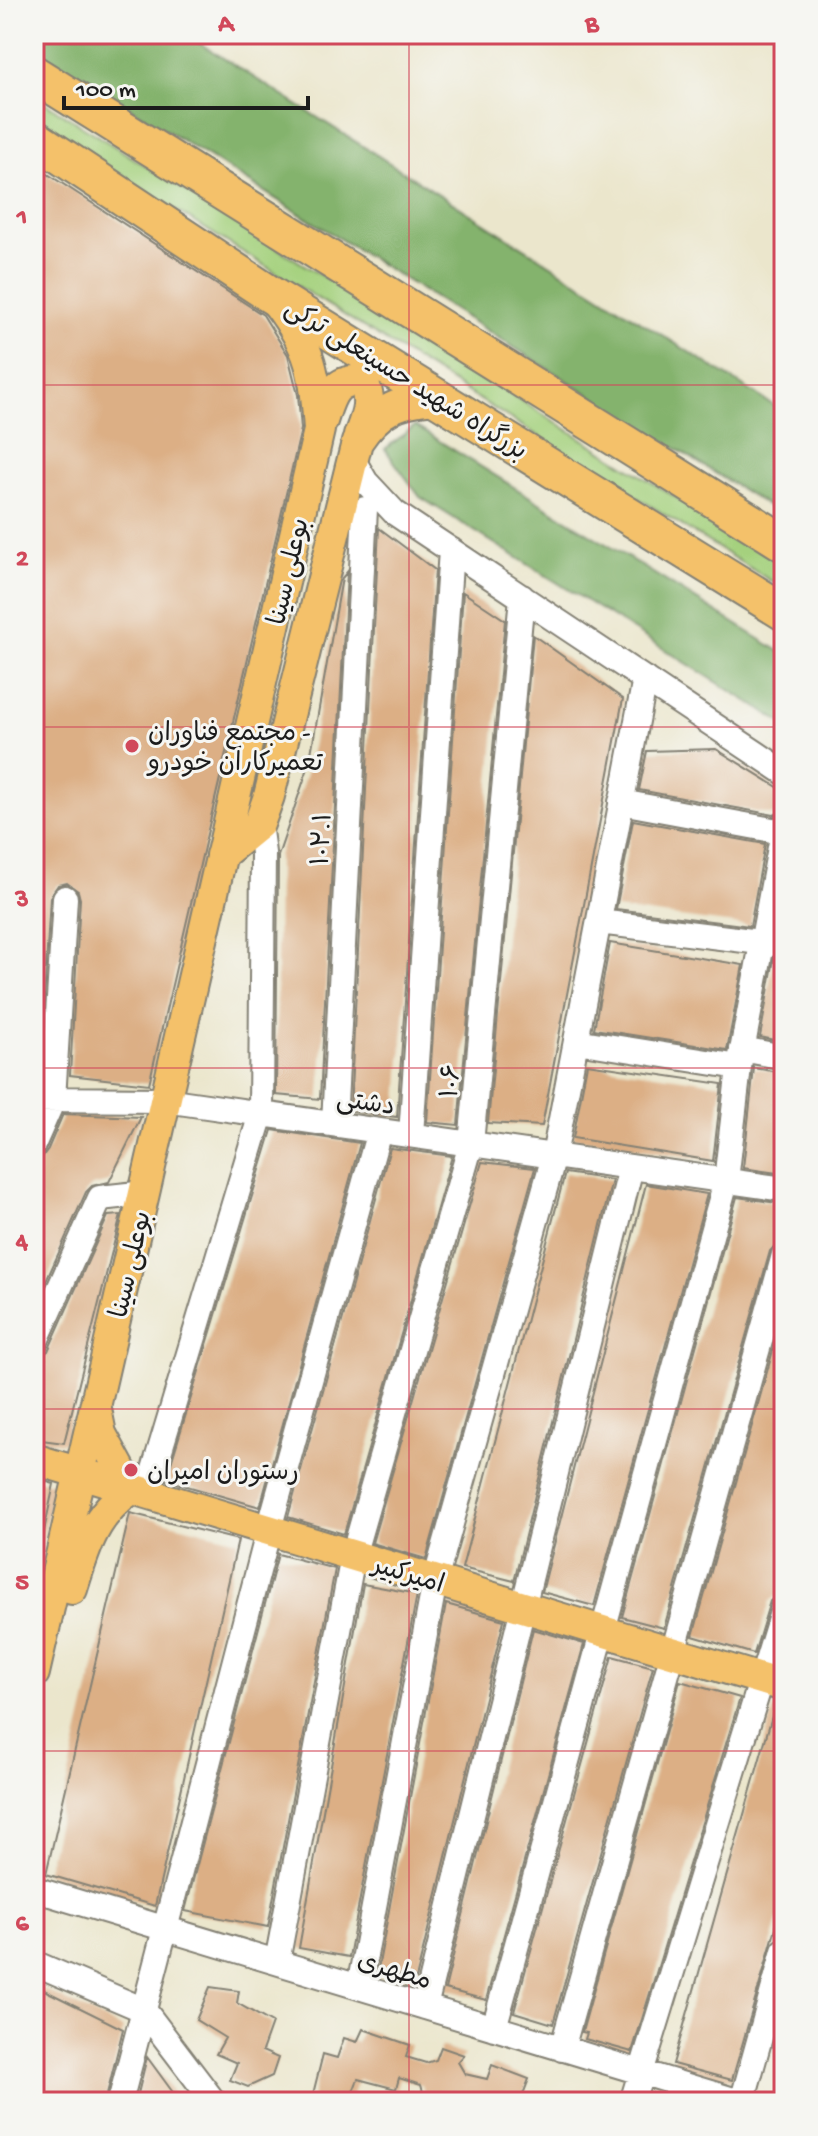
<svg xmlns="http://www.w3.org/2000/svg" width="818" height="2136" font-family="'Gochi Hand','Playpen Sans Arabic',sans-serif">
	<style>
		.green { fill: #a5d17e; stroke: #60764d; stroke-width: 2 }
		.forest { fill: #84b36d; stroke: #506844; stroke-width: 2 }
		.building { fill: #dcaf85 }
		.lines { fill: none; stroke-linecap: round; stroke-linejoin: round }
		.minor-casing { stroke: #848174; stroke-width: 28 }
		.major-casing { stroke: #848174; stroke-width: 34 }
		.highway-casing { stroke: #848174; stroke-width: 40 }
		.minor { stroke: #fff; stroke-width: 24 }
		.major { stroke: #f4c16a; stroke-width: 30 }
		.highway { stroke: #f4c16a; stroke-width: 36 }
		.grid { fill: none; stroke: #d1495b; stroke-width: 2; stroke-opacity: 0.55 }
		.poi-dot { fill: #d1495b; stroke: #f6f6f2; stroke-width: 3 }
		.labels { text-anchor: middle; stroke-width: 6; stroke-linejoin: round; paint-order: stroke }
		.street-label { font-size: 26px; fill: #1c1c1c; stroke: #f6f6f2 }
		.poi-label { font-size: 26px; fill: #1c1c1c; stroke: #f6f6f2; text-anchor: start }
		.neatline { fill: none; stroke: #d1495b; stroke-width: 3 }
		.grid-label { font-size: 26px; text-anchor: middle; font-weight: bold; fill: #d1495b }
	</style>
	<rect width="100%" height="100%" fill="#f6f6f2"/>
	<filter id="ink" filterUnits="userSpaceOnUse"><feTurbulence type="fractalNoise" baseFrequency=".0125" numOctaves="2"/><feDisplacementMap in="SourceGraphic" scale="16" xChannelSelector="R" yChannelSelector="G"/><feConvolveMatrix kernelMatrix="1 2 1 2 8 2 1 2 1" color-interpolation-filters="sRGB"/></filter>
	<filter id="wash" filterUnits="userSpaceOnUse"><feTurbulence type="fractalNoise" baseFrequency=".006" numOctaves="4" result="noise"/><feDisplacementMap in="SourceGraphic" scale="32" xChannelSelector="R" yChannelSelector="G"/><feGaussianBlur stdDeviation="1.8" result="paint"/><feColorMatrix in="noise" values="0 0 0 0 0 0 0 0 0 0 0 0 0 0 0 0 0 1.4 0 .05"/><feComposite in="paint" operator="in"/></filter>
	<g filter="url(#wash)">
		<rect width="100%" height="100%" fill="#ebe6cc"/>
		<path class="green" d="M34 96 784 565V589L34 122Z"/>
		<path class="forest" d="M34 34H185L784 412V516L34 48Z
			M415 426 784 654V724L420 497 385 449Z"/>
		<g id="blocks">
			<path class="building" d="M34 165 263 315 288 355 298 395 301 429 149 1084 70 1075 80 899 78 891 67 883 58 885 50 897 40 1072 34 1071Z
				M379 528 435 570 397 1117 350 1111Z
				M347 572 320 1099 276 1095 278 856 309 765 342 578Z
				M463 592 505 620 458 1125 427 1122Z
				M533 635 623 699 542 1126 488 1123Z
				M716 749 784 791 781 812 774 815 639 790 647 751Z
				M633 820 765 844 750 926 616 909Z
				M610 943 743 965 727 1050 594 1029Z
				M774 959 784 960V1042L760 1037Z
				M587 1064 722 1084 713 1161 573 1138Z
				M754 1068 784 1073V1174L743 1168Z
				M63 1114 141 1117 109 1182 92 1186 86 1192 34 1308V1168L48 1149Z
				M272 1130 360 1143 260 1507 166 1480Z
				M390 1148 452 1156 344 1534 288 1517Z
				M482 1162 535 1168 426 1559 372 1543Z
				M565 1173 612 1180 514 1581 462 1568Z
				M646 1184 707 1194 594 1606 542 1592Z
				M737 1197 784 1204V1229L781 1240 770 1251 664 1628 622 1617Z
				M121 1215 64 1443 34 1439V1360L48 1351 108 1216Z
				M784 1311V1591L770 1601 754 1654 693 1636Z
				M34 1478 54 1484 40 1550H34Z
				M130 1513 238 1540 155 1906 46 1874Z
				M278 1554 335 1569 268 1927 185 1911Z
				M363 1584 417 1594 349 1957 299 1948Z
				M446 1604 504 1620 416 1979 378 1969Z
				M533 1629 584 1644 486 2000 445 1989Z
				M612 1656 653 1667 553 2024 514 2012Z
				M680 1681 740 1698 632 2052 585 2039 587 2033 582 2032Z
				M776 1702 784 1704V1900L732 2080 673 2064Z
				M34 1985 123 2029 105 2102H34Z
				M210 1987 239 1991 237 2003 272 2023 262 2051 278 2058 272 2076 248 2087 230 2080 237 2063 216 2054 225 2038 196 2020Z
				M363 2029 410 2045 406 2057 426 2063 436 2060 441 2047 464 2055 458 2062 465 2074 487 2079 492 2065 529 2079 520 2102H475L460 2094 450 2102H426L421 2085 399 2078 396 2089 358 2079 349 2102H311L323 2054 337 2058 344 2038 357 2042Z
				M147 2057 180 2102H136Z"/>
		</g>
	</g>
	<g filter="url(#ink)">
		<use href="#blocks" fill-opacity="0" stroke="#848174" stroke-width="2"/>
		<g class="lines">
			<g class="minor-casing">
				<path id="minor" d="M353 460 366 482 395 513 784 772
					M621 802 783 832
					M599 922 784 945
					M576 1041 739 1067
					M742 1049 784 1057
					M34 1099 165 1100 784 1189
					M334 1124 365 509
					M411 1135 451 550
					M34 1143 53 1100 65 898
					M34 1345 100 1198 146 1193
					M147 1493 261 1114 263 853 259 824
					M34 1889 740 2102
					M277 1962 353 1556 471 1144 522 597
					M34 1963 144 2010 214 2102
					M359 1987 435 1581 554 1156 645 679
					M425 2007 631 1167
					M494 2028 726 1181 739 1067 784 826
					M562 2049 784 1255
					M120 2102 269 1529 379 1131
					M632 2102 784 1606
					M742 2102 784 1951"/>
			</g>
			<g class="major-casing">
				<path id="major" d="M322 421C330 397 333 379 362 381 374 400 366 417 359 436
					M221 855 259 824 269 796 357 442C380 407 401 400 440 398
					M34 1459 784 1686
					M72 1589C85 1547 94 1515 131 1489L101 1434 96 1409
					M34 1673 319 430C315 373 312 349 277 303"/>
			</g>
			<g class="highway-casing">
				<path id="highway" d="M34 74 784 543
					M34 138 271 295 784 612"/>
			</g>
			<use href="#minor" class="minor"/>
			<use href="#major" class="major"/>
			<use href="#highway" class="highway"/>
		</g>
	</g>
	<path class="grid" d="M409 34V2102M34 385H784M34 727H784M34 1068H784M34 1409H784M34 1751H784"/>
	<g class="poi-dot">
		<circle cx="132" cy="746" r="8"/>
		<circle cx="131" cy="1470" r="8"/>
	</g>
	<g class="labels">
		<g class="street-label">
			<text transform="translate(407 378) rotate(32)" y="9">بزرگراه شهید حسینعلی ترکی</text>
			<text transform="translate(287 571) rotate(-77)" y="9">بوعلی سینا</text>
			<text transform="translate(320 839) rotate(-87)" y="9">۱۰۲.۱</text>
			<text transform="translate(449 1081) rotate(-85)" y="9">۱۰۶</text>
			<text transform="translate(366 1101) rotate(8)" y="9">دشتی</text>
			<text transform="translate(129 1264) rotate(-77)" y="9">بوعلی سینا</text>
			<text transform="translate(409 1573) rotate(17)" y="9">امیرکبیر</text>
			<text transform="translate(395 1969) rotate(17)" y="9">مطهری</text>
		</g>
		<g class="poi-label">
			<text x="148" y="740">مجتمع فناوران -<tspan x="148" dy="30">تعمیرکاران خودرو</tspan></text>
			<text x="147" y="1479">رستوران امیران</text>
		</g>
	</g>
	<rect width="818" height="2136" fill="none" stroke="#f6f6f2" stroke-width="88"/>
	<path d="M64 96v12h244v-12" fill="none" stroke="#1c1c1c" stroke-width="4"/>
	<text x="76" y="96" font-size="24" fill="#1c1c1c" stroke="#f6f6f2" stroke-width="6" paint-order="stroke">100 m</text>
	<rect x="44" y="44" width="730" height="2048" class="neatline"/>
	<g class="grid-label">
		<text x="226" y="31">A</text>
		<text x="592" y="31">B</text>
		<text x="22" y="224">1</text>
		<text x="22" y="565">2</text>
		<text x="22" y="906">3</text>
		<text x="22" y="1248">4</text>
		<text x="22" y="1589">5</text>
		<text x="22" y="1930">6</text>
	</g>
</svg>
